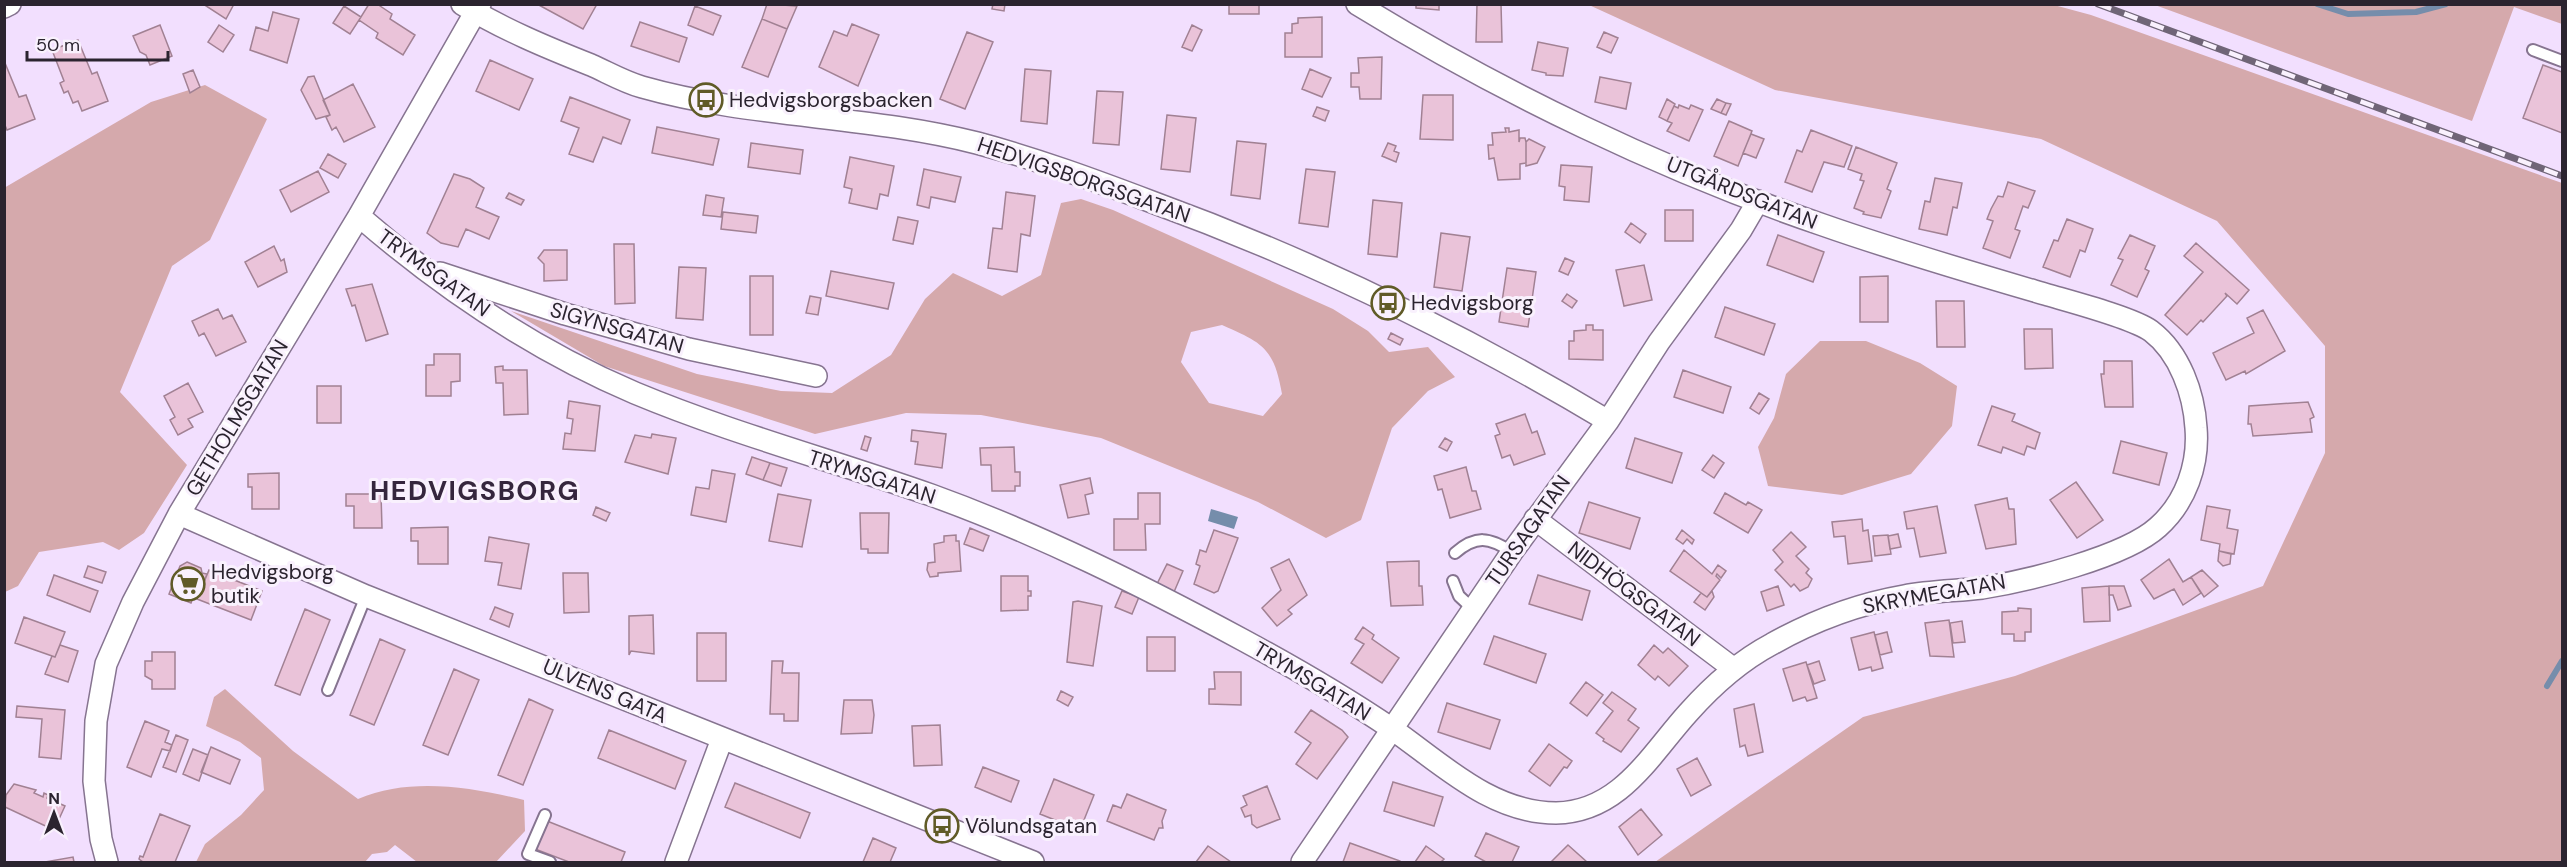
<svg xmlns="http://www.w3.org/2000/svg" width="2567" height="867" font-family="'DM Sans',sans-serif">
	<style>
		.forest { fill: #d5a9ac; fill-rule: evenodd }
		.water { fill: #758dab }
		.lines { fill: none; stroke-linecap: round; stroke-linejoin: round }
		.stream { stroke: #758dab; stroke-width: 6 }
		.building { fill: #eac3d9; stroke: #a18193; stroke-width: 1.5 }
		.service-casing { stroke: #867490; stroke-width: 14 }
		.minor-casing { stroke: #867490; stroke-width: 24 }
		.service { stroke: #fff; stroke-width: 10 }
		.minor { stroke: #fff; stroke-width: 21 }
		.rail-casing { stroke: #706577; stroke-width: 7 }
		.rail { stroke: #f9f1fd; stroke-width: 4.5; stroke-dasharray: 14; stroke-linecap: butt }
		.labels { text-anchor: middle; stroke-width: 6; stroke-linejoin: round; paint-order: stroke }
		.poi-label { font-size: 21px; fill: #2b242f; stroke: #f9f1fd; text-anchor: start }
		.street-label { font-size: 21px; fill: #2b242f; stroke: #f9f1fd }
		.district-label { font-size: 27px; font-weight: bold; letter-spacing: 1.5px; fill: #35263d; stroke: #f9f1fd }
	</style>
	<rect width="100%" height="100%" fill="#f2dffe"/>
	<path class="forest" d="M2562 4V24L2514 7 2472 121 2155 5Z
		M1589 5H2054L2091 15 2562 183V862H1655L1863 717 2015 676 2263 586 2325 453V346L2217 221 2041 139 1775 90Z
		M205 85 267 119 210 240 172 266 120 392 187 465 144 533 119 550 103 542 39 552 18 586 5 592 4 188 151 102Z
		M1081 199 1113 210 1333 309 1368 331 1389 352 1428 347 1455 377 1428 391 1392 428 1361 520 1326 538 1258 502 1101 438 981 415 906 413 815 434 604 366 511 311 697 374 781 391 832 393 891 355 925 299 953 273 1002 296 1041 275 1061 203ZM1222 325C1263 343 1274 348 1282 394L1263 416 1209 403 1181 362 1191 332Z
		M1820 341H1866L1920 363 1957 386 1952 426 1911 474 1842 495 1768 486 1758 447 1774 418 1786 374Z
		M225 689 293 751 358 799C410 777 470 787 524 800L525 831 496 862H417L395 845 387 852 372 854 365 862H196L205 844 241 815 264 790 261 758 240 742 206 726 214 697Z"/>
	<path class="water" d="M1211 509 1238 517 1234 529 1208 521Z"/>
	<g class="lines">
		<path class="stream" d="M2317 4 2348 14 2416 12 2446 4
			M2547 686 2562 661"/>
	</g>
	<path class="building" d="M203 4H234L226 19Z
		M369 4H377L392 14 390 19 415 35 403 55 376 38 378 33 359 20Z
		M537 4H597L583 29Z
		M767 4 797 6 787 29 762 19Z
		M993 4H1005L1004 11 992 9Z
		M1229 4H1259V14H1229Z
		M1416 4H1439V10L1416 8Z
		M1477 4H1501L1502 42H1476Z
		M344 6 361 17 350 34 333 23Z
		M695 6 721 16 713 35 688 25Z
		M273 12 299 19 287 63 250 50 256 27 268 31Z
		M1322 17V57H1285V33H1292V24L1298 23V18Z
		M762 19 787 29 768 77 742 67Z
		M640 22 687 38 679 62 631 46Z
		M852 24 879 35 858 86 819 67 834 31 847 36Z
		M160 25 172 56 150 65 146 55 140 52 133 36Z
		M219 25 234 35 223 52 208 42Z
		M1192 25 1202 30 1192 51 1182 47Z
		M967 32 993 42 965 109 940 99Z
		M1604 32 1618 38 1611 53 1597 47Z
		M78 40 92 74 97 72 108 101 82 111 78 101 73 103 68 91 64 93 60 83 64 81 52 50Z
		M1538 42 1568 48 1563 76 1546 75V73L1532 70Z
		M1382 57 1381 99H1360L1359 87H1351V73H1359L1358 58Z
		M490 60 533 79 519 110 476 91Z
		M5 63 19 97 26 95 35 119 7 130 4 123Z
		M2543 65 2562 72V133L2523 118Z
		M1025 69 1051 71 1047 124 1021 121Z
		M1310 69 1331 78 1322 97 1302 89Z
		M193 70 200 87 190 93 183 74Z
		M314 76 330 115 316 119 301 90 308 77Z
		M1600 77 1631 83 1626 109 1595 102Z
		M353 84 375 127 344 142 336 127 332 130 326 117 330 115 323 100Z
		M1097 91 1123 92 1119 145 1093 143Z
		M1423 95H1453V140L1420 139Z
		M570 97 630 120 621 144 603 137 593 162 569 154 579 128 561 121Z
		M1667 99 1675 104 1667 121 1659 117Z
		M1717 99 1726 103 1721 113 1711 109Z
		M1726 103 1731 104 1726 115 1721 113Z
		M1679 105 1689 109 1691 105 1703 110 1689 141 1667 131 1672 123 1667 121 1674 106 1678 108Z
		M1317 107 1329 111 1325 121 1313 116Z
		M1167 115 1196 118 1190 172 1161 169Z
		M1729 121 1752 131 1738 166 1714 156Z
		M657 127 719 139 713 165 652 153Z
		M1505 128H1509V132L1519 130V142L1520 138H1525L1526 142V163L1520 164V179L1498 180 1494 158 1489 159 1488 145H1493L1492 133 1506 132Z
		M1811 130 1852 146 1844 167 1824 162 1812 192 1785 182 1797 150 1802 152Z
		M1751 134 1764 139 1756 158 1743 153Z
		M1529 139 1545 147 1537 163 1526 166V142Z
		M1237 141 1266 144 1260 199 1231 195Z
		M751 143 803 150 800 174 748 167Z
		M1388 143 1396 146 1394 151 1399 153 1396 162 1382 156Z
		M1856 147 1897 163 1887 189 1891 191 1881 218 1863 214 1864 212 1854 208 1864 181 1860 180 1862 174 1848 169Z
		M328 154 346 164 338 178 320 168Z
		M850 157 894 166 888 196 880 194 877 209 849 203 852 189 844 187Z
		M1561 165 1592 167 1589 202 1564 200 1565 187 1559 186Z
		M924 169 961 177 955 202 931 197 929 208 917 205Z
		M1306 169 1335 172 1328 227 1299 223Z
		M318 171 329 192 291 212 280 190Z
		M454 174 470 179 484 188 476 207 499 217 489 239 466 229 458 247 441 243 427 233Z
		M1935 178 1962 183 1957 208 1953 207 1947 235 1919 229 1925 201 1930 202Z
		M2008 182 2035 191 2028 208 2023 206 2015 229 2020 231 2010 258 1983 248 1993 221 1987 219 1991 209 1998 196 2003 197Z
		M1006 192 1035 196 1030 236 1021 234 1017 272 988 268 993 228 1002 229Z
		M509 193 524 200 521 205 506 198Z
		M706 195 724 198 721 217 703 215Z
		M1373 200 1402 203 1397 257 1368 254Z
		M1665 210H1693V241H1665Z
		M723 212 758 216 756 233 721 229Z
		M898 217 918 221 913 244 893 240Z
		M2067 219 2093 229 2085 252 2080 250 2070 277 2043 267 2054 240 2058 241Z
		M1631 223 1646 234 1640 243 1625 232Z
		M1441 233 1470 237 1462 291 1434 287Z
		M1778 235 1824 252 1813 282 1767 265Z
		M2130 235 2155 246 2145 269 2149 271 2137 297 2111 285 2123 260 2118 258Z
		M2196 243 2249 290 2237 304 2225 293 2227 296 2203 322 2201 320 2187 335 2165 315 2203 272 2184 256Z
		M614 244H634L635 303 615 304Z
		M274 246 281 261 284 259 287 272 258 287 245 262Z
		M544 250H567V280L544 281V264L538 258Z
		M1565 258 1574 262 1568 275 1559 271Z
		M1644 265 1652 300 1624 306 1616 270Z
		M679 267 706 268 703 320 676 318Z
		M1507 268 1536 272 1528 327 1499 322Z
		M831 271 894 283 888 309 826 296Z
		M750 276H773V335H750Z
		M1888 276V322H1860V277Z
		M372 284 388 334 366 341 355 305 352 306 346 289Z
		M1567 294 1577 301 1572 308 1562 301Z
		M810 296 821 298 818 315 806 313Z
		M1936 301H1964L1965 347H1937Z
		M1725 307 1775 324 1764 355 1715 337Z
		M218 309 223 319 232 315 246 342 216 356 204 333 199 336 192 321Z
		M2263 310 2285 351 2246 374 2245 371 2226 380 2213 353 2254 333 2247 318Z
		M1586 325H1593V330H1603V360L1569 359V341H1574V331L1586 330Z
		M2024 329H2052L2053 368 2025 369Z
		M1391 333 1403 339 1400 345 1388 339Z
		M434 354H460V381L451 382V396H426V365H434Z
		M2104 361H2132L2133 407H2105L2101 374H2104Z
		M503 366V370H527L528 414 504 415 503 383H496L495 367Z
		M1683 370 1731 387 1723 413 1674 397Z
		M188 383 203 412 188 419 193 427 178 435 170 420 175 417 164 396Z
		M317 386H341V423H317Z
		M1759 393 1769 399 1759 414 1750 408Z
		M569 401 600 406 595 451 563 449 565 433 571 434 573 419 567 418Z
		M2308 402 2314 417 2310 419 2312 432 2253 436 2251 424H2248L2249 406Z
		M1992 406 2015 414 2012 421 2040 433 2035 449 2027 446 2024 455 2003 447 2001 453 1978 445Z
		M1525 414 1532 433 1537 431 1545 454 1514 465 1510 455 1502 458 1495 436 1500 434 1496 424Z
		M912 430 946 434 942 468 915 464 918 442 911 441Z
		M652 434 676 438 668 474 625 462 635 435 651 438Z
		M865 436 871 438 867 451 861 449Z
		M1445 438 1452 442 1447 451 1439 447Z
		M1635 438 1682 453 1672 483 1626 468Z
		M2121 441 2167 453 2159 485 2113 473Z
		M1014 447 1015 472H1020V486H1015V491H992L991 465H981L980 448Z
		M1713 455 1724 463 1714 478 1702 470Z
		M752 457 770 463 763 480 746 474Z
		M770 463 787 468 781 486 763 480Z
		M1466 467 1472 491H1476L1481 509 1450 518 1442 489 1438 490 1434 476Z
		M712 470 735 474 726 522 691 515 696 487 709 489Z
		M279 473V509H252V487H248V474Z
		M1090 478 1093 493 1085 495 1089 514 1068 518 1060 485Z
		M2076 482 2103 520 2077 538 2050 500Z
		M1138 493H1160V524H1145L1146 550H1114V519H1138Z
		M1725 493 1746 505 1748 502 1762 510 1748 533 1714 513Z
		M346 494H381L382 528H354V506H346Z
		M778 494 811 500 802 547 769 541Z
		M2007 498 2009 509H2014L2016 544 1986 549 1975 505Z
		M1589 502 1640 518 1630 549 1579 533Z
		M1937 506 1946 553 1920 557 1914 528 1907 529 1904 512Z
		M2207 506 2230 510 2227 528 2238 530 2234 554 2219 551 2220 544 2201 540Z
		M596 507 610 513 606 521 593 515Z
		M860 513H889L888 553H868V549H861Z
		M1862 519 1863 531 1868 530 1872 561 1848 564 1845 536 1834 537 1832 522Z
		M448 527V564H418V541H411V528Z
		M970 528 989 536 983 551 964 544Z
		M1214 530 1238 538 1218 591 1214 593 1194 584 1200 566 1196 564 1200 550 1206 552Z
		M1682 530 1694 540 1692 544 1687 539 1683 544 1676 539Z
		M1791 532 1806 547 1796 556 1809 569 1806 573 1812 579 1808 587 1800 591 1794 584 1791 587 1775 570 1783 562 1773 550Z
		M1898 534 1901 547 1890 549 1888 536Z
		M956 535V541H959L961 571 938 573V576L930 577 927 570 928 563 935 562 934 544 944 542V536Z
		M1888 535 1891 554 1875 556 1873 536Z
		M489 537 529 544 521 589 498 585 502 563 485 561Z
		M1684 550 1712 574 1718 565 1726 571 1721 578 1717 574 1716 576 1720 580 1707 597 1670 571Z
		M2219 551 2231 554 2230 564 2223 566 2218 561Z
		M1289 559 1307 595 1288 610 1292 614 1277 626 1262 608 1281 590 1271 568Z
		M2169 559 2183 582 2191 577 2201 593 2183 605 2174 589 2154 599 2141 580Z
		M1419 561V586H1422L1423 605 1391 606 1387 562Z
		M187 562 201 568 202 573 207 574 198 597 194 595 191 603 169 594 180 566Z
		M1167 564 1183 571 1174 592 1157 584Z
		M88 566 106 572 102 583 84 577Z
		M209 570 262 591 251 620 197 599Z
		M2202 570 2218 586 2204 597 2191 577Z
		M563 573H588L589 612 564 613Z
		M54 575 98 591 90 612 47 595Z
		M1538 575 1590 591 1582 620 1529 604Z
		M1001 576H1028V591H1031V596H1028V610L1001 611Z
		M1778 586 1784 605 1767 611 1761 592Z
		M2109 586 2110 621 2084 622 2082 588Z
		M2109 586H2124L2131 606 2118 610 2113 595H2109Z
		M1122 591 1139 597 1132 614 1115 607Z
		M1712 591 1714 597 1705 610 1694 602 1701 593 1707 597Z
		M1078 601 1102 606 1093 666 1067 662 1073 602Z
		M495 607 513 614 509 627 490 619Z
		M2018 608 2031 609V632H2025V641H2014V634H2002V612L2018 611Z
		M305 609 330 620 300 695 275 685Z
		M653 615 654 654 631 651 629 655V616Z
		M24 617 65 632 55 657 15 643Z
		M1949 620 1954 657 1930 656 1925 623Z
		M1962 621 1965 642 1953 643 1950 623Z
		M1363 627 1374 635 1372 639 1399 658 1382 683 1351 663 1364 644 1355 639Z
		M1874 632 1883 668 1872 671 1871 667 1859 670 1851 638Z
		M1887 632 1892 652 1880 655 1875 635Z
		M697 633H726V681H697Z
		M1494 636 1546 654 1536 683 1484 664Z
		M1147 637H1175V671H1147Z
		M380 639 405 650 374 725 350 715Z
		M60 645 78 651 68 682 45 674 52 656 55 657Z
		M1654 645 1663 653 1668 648 1688 666 1669 686 1658 676 1655 680 1638 665Z
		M152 652H175V689H152V680L145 676V661H152Z
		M772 661H783L782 673H799L798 721H784V714H770Z
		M1819 661 1825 680 1814 684 1807 665Z
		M1806 662 1817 698 1807 701 1805 697 1793 701 1783 669Z
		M454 669 479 680 448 755 423 745Z
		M1214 672H1241V705L1209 704V689H1215Z
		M1586 682 1603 695 1587 716 1570 703Z
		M1061 691 1073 697 1068 706 1057 700Z
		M1612 692 1636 709 1628 720 1639 728 1621 752 1603 741 1604 739 1596 733 1613 711 1603 703Z
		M529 699 553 710 523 785 498 775Z
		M844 700H872L874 715 872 733 841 734Z
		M1447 703 1500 720 1490 749 1438 732Z
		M1754 704 1763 752 1748 756 1745 745 1740 747 1734 709Z
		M17 706 65 710 61 759 39 757 42 719 16 717Z
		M1311 710 1342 730 1348 737 1317 779 1296 764 1311 743 1295 732Z
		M145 721 169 731 165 742 172 745 170 751 162 749 151 777 127 767Z
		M940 725 942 765 914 766 912 726Z
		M609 730 686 761 675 789 598 758Z
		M176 735 188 740 176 772 163 767Z
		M1549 744 1572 761 1567 768 1564 767 1550 786 1529 771Z
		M211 747 240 760 230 784 201 772Z
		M193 749 208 755 199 781 183 774Z
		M1697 758 1711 785 1691 796 1677 769Z
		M983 767 1019 781 1011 802 975 787Z
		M1054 779 1094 795 1080 830 1040 814Z
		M1393 782 1443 797 1434 826 1384 811Z
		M735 783 810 813 800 838 725 807Z
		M14 784 36 790 34 793 43 797 44 793 48 795 47 798 65 806 54 830 5 807 6 795Z
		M1267 786 1280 819 1257 828 1252 824 1251 815 1245 817 1241 808 1247 805 1243 796Z
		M1127 794 1166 810 1162 821 1163 828H1159L1154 840 1107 821 1113 805 1121 808Z
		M1641 809 1662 835 1638 855 1619 827Z
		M160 814 190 826 175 862H143L139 859 140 856 143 857Z
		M547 821 625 852 621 862H569L535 849Z
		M1486 833 1519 847 1512 862H1486L1475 856Z
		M873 838 896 848 890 862H863Z
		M1350 843 1400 861V862H1343Z
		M1568 845 1587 862H1551Z
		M1208 846 1231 862H1196Z
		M1426 846 1444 859 1441 862H1415Z
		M73 857 74 862H45Z"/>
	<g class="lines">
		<g class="service-casing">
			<path id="service" d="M2533 50 2562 61
				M1455 553C1476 535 1489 537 1512 552
				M1453 581 1459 596 1473 609
				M328 690 366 596
				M545 815 528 854 550 862"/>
		</g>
		<g class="minor-casing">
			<path id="minor" d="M462 4C502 29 548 48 591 65 607 72 624 82 642 87 751 118 867 115 977 143 1037 159 1094 180 1152 202 1311 260 1463 334 1608 421
				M4 7 10 4
				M359 216C441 287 534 350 635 393 731 433 832 460 931 495 1039 534 1143 586 1243 640 1293 667 1345 697 1392 729 1441 763 1491 813 1556 813 1620 812 1650 755 1688 713 1712 686 1740 661 1772 644 1813 621 1858 604 1904 596 1930 591 1956 591 1982 588 2027 581 2125 557 2158 527 2186 502 2199 464 2196 428 2194 394 2180 353 2151 331 2133 318 2072 302 2048 295 1973 273 1897 251 1823 225 1664 171 1500 92 1357 4
				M440 273 565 314 689 349 816 376
				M179 514 366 596 1033 862
				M1535 519 1734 669
				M107 862 101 839 94 781 96 721 106 664 133 602 179 514 359 216 480 4
				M676 862 722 739
				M1302 862 1512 552 1608 421 1659 342 1741 230 1758 201"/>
		</g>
		<use href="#service" class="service"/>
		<use href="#minor" class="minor"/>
		<g class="rail-casing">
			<path id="rail" d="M2098 4 2562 176"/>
		</g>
		<use href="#rail" class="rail"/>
	</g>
	<defs>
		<g id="bus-ring" transform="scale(1.725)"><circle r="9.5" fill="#f9f1fd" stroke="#605b27" stroke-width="1.5"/><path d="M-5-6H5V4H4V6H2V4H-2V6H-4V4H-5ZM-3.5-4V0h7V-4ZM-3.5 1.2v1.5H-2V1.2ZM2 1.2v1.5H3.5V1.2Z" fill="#605b27"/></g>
		<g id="supermarket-ring" transform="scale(1.725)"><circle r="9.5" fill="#f9f1fd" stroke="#605b27" stroke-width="1.5"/><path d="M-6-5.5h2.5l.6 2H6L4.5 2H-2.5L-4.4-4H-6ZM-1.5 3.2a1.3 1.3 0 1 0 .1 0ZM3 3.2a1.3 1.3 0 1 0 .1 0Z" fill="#605b27"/></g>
	</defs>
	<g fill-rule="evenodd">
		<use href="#bus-ring" x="706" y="100"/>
		<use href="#bus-ring" x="1388" y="303"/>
		<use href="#supermarket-ring" x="188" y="584"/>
		<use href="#bus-ring" x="942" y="826"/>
	</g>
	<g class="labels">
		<g class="poi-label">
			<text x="729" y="107">Hedvigsborgsbacken</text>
			<text x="1411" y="310">Hedvigsborg</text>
			<text x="211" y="579">Hedvigsborg<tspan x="211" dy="24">butik</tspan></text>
			<text x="965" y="833">Völundsgatan</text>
		</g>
		<g class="street-label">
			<text transform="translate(1084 180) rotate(19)" y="7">HEDVIGSBORGSGATAN</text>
			<text transform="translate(1742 193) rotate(22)" y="7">UTGÅRDSGATAN</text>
			<text transform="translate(434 273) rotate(36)" y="7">TRYMSGATAN</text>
			<text transform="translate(617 328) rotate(16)" y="7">SIGYNSGATAN</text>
			<text transform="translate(237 418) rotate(-59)" y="7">GETHOLMSGATAN</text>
			<text transform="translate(872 477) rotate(18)" y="7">TRYMSGATAN</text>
			<text transform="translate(1528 531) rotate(-55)" y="7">TURSAGATAN</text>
			<text transform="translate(1634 594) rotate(37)" y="7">NIDHÖGSGATAN</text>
			<text transform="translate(1934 594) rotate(-10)" y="7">SKRYMEGATAN</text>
			<text transform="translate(1312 681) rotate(31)" y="7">TRYMSGATAN</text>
			<text transform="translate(605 691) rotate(23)" y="7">ULVENS GATA</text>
		</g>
		<g class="district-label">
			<text x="475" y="500">HEDVIGSBORG</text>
		</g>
	</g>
	<rect width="2567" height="867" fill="none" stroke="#2b242f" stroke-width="12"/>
	<g transform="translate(54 813)" stroke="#f9f1fd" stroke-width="4.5" paint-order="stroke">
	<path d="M0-4.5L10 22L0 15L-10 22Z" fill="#2b242f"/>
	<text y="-9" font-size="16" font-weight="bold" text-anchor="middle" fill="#2b242f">N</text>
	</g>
	<path d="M27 51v9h141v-9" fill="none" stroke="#2b242f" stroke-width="3"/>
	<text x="36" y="51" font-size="18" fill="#2b242f" stroke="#f9f1fd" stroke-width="4.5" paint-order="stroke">50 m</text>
</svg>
